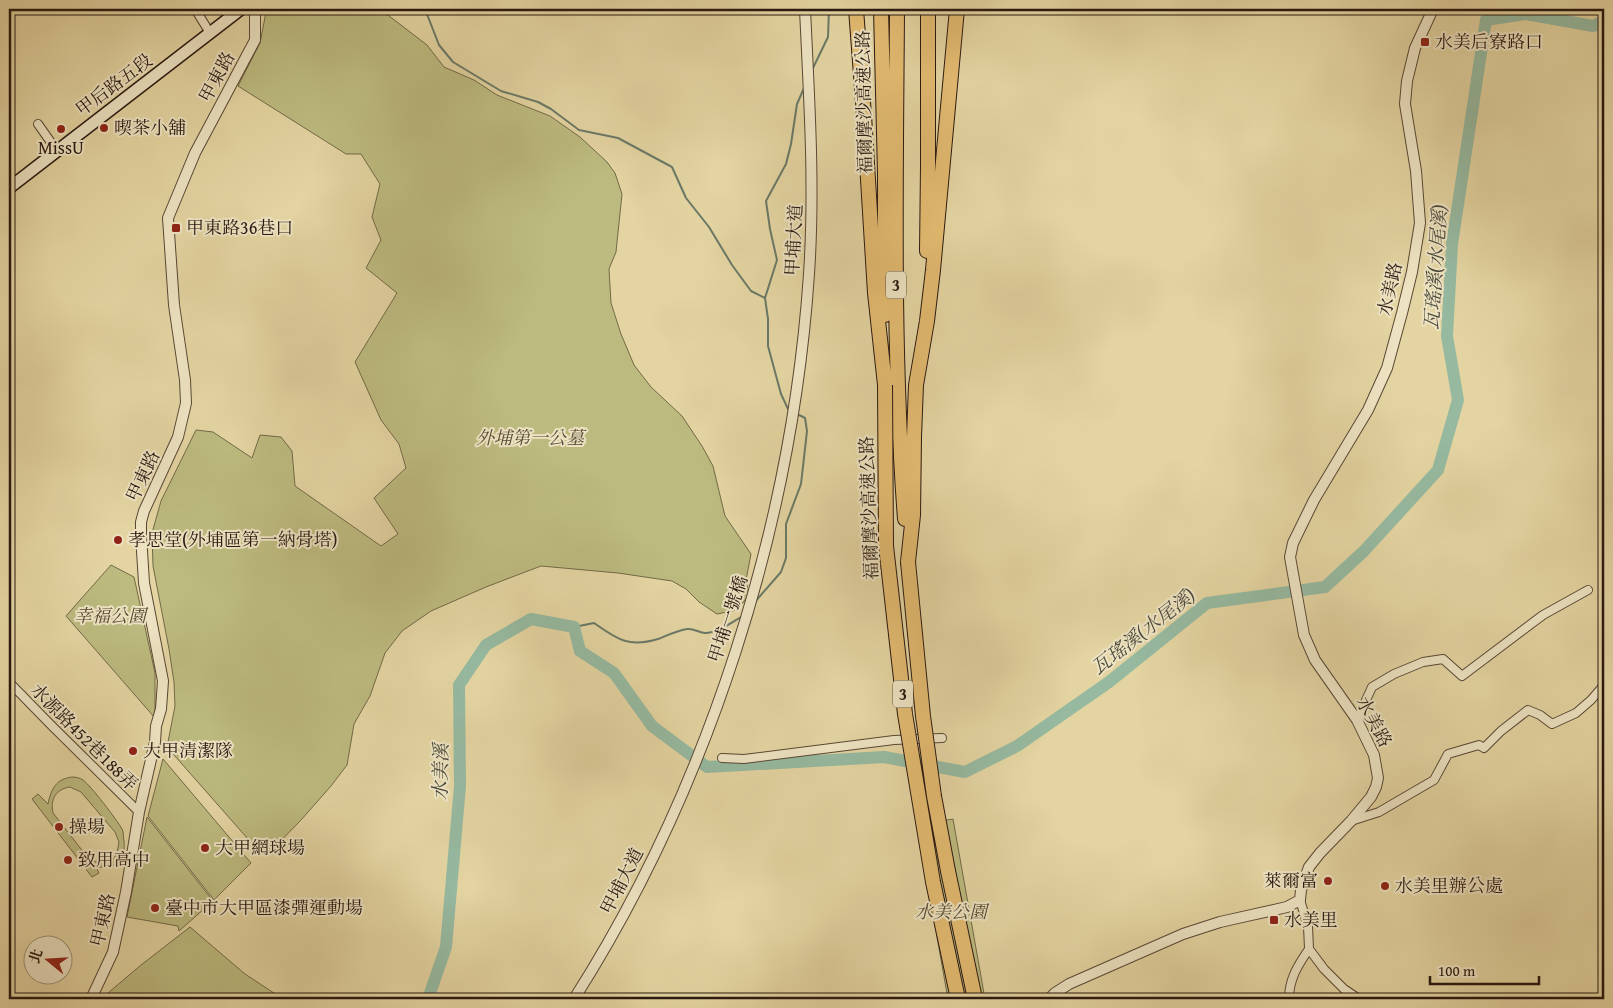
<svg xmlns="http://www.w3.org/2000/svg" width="1613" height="1008" font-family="'Gentium Book Plus','Noto Serif TC',serif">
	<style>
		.green { fill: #bcba7f; stroke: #726948; fill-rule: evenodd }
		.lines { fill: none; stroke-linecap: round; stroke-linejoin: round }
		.stream { stroke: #6a7967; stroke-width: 2 }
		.river { stroke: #96b9a0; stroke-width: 12 }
		.minor-casing { stroke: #584735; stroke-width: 10 }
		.tertiary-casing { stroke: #584735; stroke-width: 12 }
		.secondary-casing { stroke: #291811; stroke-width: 14 }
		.motorway-casing { stroke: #291811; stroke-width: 16 }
		.minor { stroke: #ede3c2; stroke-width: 8 }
		.tertiary { stroke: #ede3c2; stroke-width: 10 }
		.secondary { stroke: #ede3c2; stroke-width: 11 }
		.motorway { stroke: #e2ba70; stroke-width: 14 }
		.motorway-bridge-casing { stroke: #291811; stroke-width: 16; stroke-linecap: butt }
		.motorway-bridge { stroke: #e2ba70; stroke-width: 14 }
		.poi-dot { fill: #8f2418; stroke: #ede3c2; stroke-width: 2 }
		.labels { text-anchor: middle; stroke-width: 4; stroke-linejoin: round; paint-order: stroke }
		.shield { fill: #ede3c2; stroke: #645546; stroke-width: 1 }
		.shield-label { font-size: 16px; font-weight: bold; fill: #291811 }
		.poi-label { font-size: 18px; fill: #291811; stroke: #ede3c2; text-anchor: start }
		.street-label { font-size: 18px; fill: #291811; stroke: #ede3c2 }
		.park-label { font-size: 18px; font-style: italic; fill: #554932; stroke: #ede3c2 }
		.water-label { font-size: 19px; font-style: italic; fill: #4a483c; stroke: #ede3c2 }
	</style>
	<rect width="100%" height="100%" fill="#e3d4a1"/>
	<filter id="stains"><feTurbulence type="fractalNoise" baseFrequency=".004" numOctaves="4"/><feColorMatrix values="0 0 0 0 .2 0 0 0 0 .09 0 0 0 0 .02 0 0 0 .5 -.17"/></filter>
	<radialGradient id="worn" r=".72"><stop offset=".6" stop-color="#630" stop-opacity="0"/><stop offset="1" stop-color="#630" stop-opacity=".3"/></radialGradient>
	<path class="green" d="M270 9H380L427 45 444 67 474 80 497 95 550 116 580 137 607 162 615 173 622 194 616 252 609 269 611 303 621 334 634 365 651 387 682 416 702 446 713 466 725 516 751 554 746 580 749 595 737 610 717 614 699 602 686 589 672 581 618 573 541 566 486 587 431 611 402 631 385 653 370 696 354 724 347 765 331 786 301 820 273 849 255 847 167 747 175 706 174 682 169 649 153 566 152 533 161 501 196 430 213 432 252 458 260 435 281 437 292 451 295 486 381 546 398 534 374 498 406 468 399 444 381 420 355 362 397 293 366 268 381 240 372 217 380 184 361 154H346L238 86 260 43 266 12Z
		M111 565 134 577 155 673V718L66 616Z
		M163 759 251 863 214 900 148 816Z
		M72 777C76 777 80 778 83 780 91 786 117 820 122 829 124 833 123 837 124 841 126 860 115 869 96 867L99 873 92 877 32 799 38 794 48 804C51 789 56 779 72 777ZM70 787 81 792 115 832 119 842 117 853 114 858 104 863 93 861 88 858 53 813C50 799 56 789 70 787Z
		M147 817 213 901 179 931 178 926 127 917Z
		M953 819 985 999H948L917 825Z
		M190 927 245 974 283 999H101L141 965Z"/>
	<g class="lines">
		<path class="stream" d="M425 9 439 45 453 62 501 91 538 102 551 109 579 130 618 138 672 167 686 198 709 227 732 265 751 291 765 298
			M812 70 828 37 829 9
			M788 409 781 394 768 346V319L765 298 777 260 770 229 766 201 786 164 791 144 797 104 804 88
			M754 603 781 572 786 558V524L801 484 807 431 805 418 797 414
			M574 627 594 623C617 639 628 648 658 639 668 635 676 631 687 629 694 628 699 633 705 633 717 633 731 623 741 617"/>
		<path class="river" d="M428 999 446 947 460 786 459 685 486 645 531 619 574 627 580 651 614 673 652 726 707 767 884 757 965 772 1017 746 1109 682 1207 603 1325 587 1364 551 1438 470 1458 400 1447 336 1452 244 1486 20 1526 14 1593 26 1604 21"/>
		<g class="minor-casing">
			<path id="minor" d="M192 9 197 12 210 33
				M38 124 57 151
				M9 682 51 725 139 812
				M1357 720 1372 687 1394 674 1423 662 1443 659 1462 676 1543 615 1588 590
				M722 758 744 759 894 740 942 738
				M1351 821 1379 812 1434 780 1448 754 1479 745 1484 748 1501 731 1528 710 1540 715 1552 724 1576 713 1591 700 1604 685
				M1300 900 1308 926 1309 949 1324 969 1344 989 1359 999
				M1289 999C1289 979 1298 965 1309 949"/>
		</g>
		<g class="tertiary-casing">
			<path id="tertiary" d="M91 999 113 952 126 892 139 812 155 742 156 726 161 709 163 681 144 583 141 535V522L144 511 178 437 186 403 185 380 174 305 168 218 195 153 255 40V9
				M574 999C709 787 792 525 809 274 815 185 809 97 805 9
				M1049 999 1055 993 1069 984 1183 934 1220 922 1287 907 1300 900 1301 890 1309 867 1320 853 1351 821 1371 797 1376 787 1378 778 1374 755 1357 720 1315 660 1304 635 1290 557 1293 543 1314 500 1368 410 1387 368 1402 313 1412 272 1420 223 1416 171 1405 104 1407 81 1415 48 1433 9"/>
		</g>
		<g class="secondary-casing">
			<path id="secondary" d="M9 188 241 9"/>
		</g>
		<g class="motorway-casing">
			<path id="motorway" d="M856 9 864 115 875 293 885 385
				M881 9 885 174V315
				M897 9C896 179 892 349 905 519
				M927 251 928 166V9
				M908 562 913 515 914 437 916 385 927 321 933 270 957 9"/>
		</g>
		<use href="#minor" class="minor"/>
		<use href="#tertiary" class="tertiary"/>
		<use href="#secondary" class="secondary"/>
		<use href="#motorway" class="motorway"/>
		<g class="motorway-bridge-casing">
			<path id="motorway-bridge" d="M885 385 886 546 905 714 933 882 958 999
				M908 562 923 716 934 796 948 871 975 999"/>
		</g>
		<use href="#motorway-bridge" class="motorway-bridge"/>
	</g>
	<g class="poi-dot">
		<rect x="1420" y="37" width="10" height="10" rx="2.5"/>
		<circle cx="104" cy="128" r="5"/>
		<circle cx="61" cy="129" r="5"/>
		<rect x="171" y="223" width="10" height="10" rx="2.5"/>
		<circle cx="118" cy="540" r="5"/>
		<circle cx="133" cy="751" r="5"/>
		<circle cx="59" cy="827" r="5"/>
		<circle cx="205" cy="848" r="5"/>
		<circle cx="68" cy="860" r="5"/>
		<circle cx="1328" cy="881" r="5"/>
		<circle cx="1385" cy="886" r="5"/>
		<circle cx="155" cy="908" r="5"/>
		<rect x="1269" y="915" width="10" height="10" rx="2.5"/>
	</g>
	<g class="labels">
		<g class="shield">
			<rect x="886" y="271.5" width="20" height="27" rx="4"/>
			<rect x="893" y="680.5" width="20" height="27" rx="4"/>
		</g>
		<g class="shield-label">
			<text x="896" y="291">3</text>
			<text x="903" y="700">3</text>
		</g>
		<g class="poi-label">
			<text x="1435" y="48">水美后寮路口</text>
			<text x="114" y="134">喫茶小舖</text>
			<text x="61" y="154" text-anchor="middle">MissU</text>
			<text x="186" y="234">甲東路36巷口</text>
			<text x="128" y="546">孝思堂(外埔區第一納骨塔)</text>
			<text x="143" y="757">大甲清潔隊</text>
			<text x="69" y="833">操場</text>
			<text x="215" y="854">大甲網球場</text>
			<text x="78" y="866">致用高中</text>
			<text x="1318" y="887" text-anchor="end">萊爾富</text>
			<text x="1395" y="892">水美里辦公處</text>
			<text x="165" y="914">臺中市大甲區漆彈運動場</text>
			<text x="1284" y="926">水美里</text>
		</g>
		<g class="street-label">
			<text transform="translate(217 77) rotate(-62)" y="6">甲東路</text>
			<text transform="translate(114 85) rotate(-37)" y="6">甲后路五段</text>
			<text transform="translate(864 102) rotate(-91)" y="6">福爾摩沙高速公路</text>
			<text transform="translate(794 240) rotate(-87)" y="6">甲埔大道</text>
			<text transform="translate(1390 289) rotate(-77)" y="6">水美路</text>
			<text transform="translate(143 476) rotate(-65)" y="6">甲東路</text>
			<text transform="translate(869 508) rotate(-92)" y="6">福爾摩沙高速公路</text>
			<text transform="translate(728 619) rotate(-72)" y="6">甲埔一號橋</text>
			<text transform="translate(1374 722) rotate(62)" y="6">水美路</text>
			<text transform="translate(84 737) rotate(45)" y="6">水源路452巷188弄</text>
			<text transform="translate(622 881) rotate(-63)" y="6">甲埔大道</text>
			<text transform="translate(103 920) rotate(-77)" y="6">甲東路</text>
		</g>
		<g class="park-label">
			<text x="530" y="444">外埔第一公墓</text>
			<text x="110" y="622">幸福公園</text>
			<text x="951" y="918">水美公園</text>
		</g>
		<g class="water-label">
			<text transform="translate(1435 267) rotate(-86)" y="7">瓦瑤溪(水尾溪)</text>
			<text transform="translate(1143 631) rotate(-38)" y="7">瓦瑤溪(水尾溪)</text>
			<text transform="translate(440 772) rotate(-89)" y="7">水美溪</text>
		</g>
	</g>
	<rect width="1613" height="1008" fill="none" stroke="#e3d4a1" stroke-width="30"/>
	<rect x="10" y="10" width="1593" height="988" fill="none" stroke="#291811" stroke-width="2.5"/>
	<rect x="15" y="15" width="1583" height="978" fill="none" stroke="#291811"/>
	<g transform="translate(48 960) rotate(288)"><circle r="24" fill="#ede3c2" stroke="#9f927b"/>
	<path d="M0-4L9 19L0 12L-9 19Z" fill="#8f2418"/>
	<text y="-8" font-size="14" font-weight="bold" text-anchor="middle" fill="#291811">北</text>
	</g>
	<path d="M1430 976v8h109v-8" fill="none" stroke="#291811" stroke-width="2.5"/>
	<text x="1438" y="976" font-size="15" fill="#291811" stroke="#ede3c2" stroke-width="4" paint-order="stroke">100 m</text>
	<rect width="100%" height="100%" filter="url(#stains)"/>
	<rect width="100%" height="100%" fill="url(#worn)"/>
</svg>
